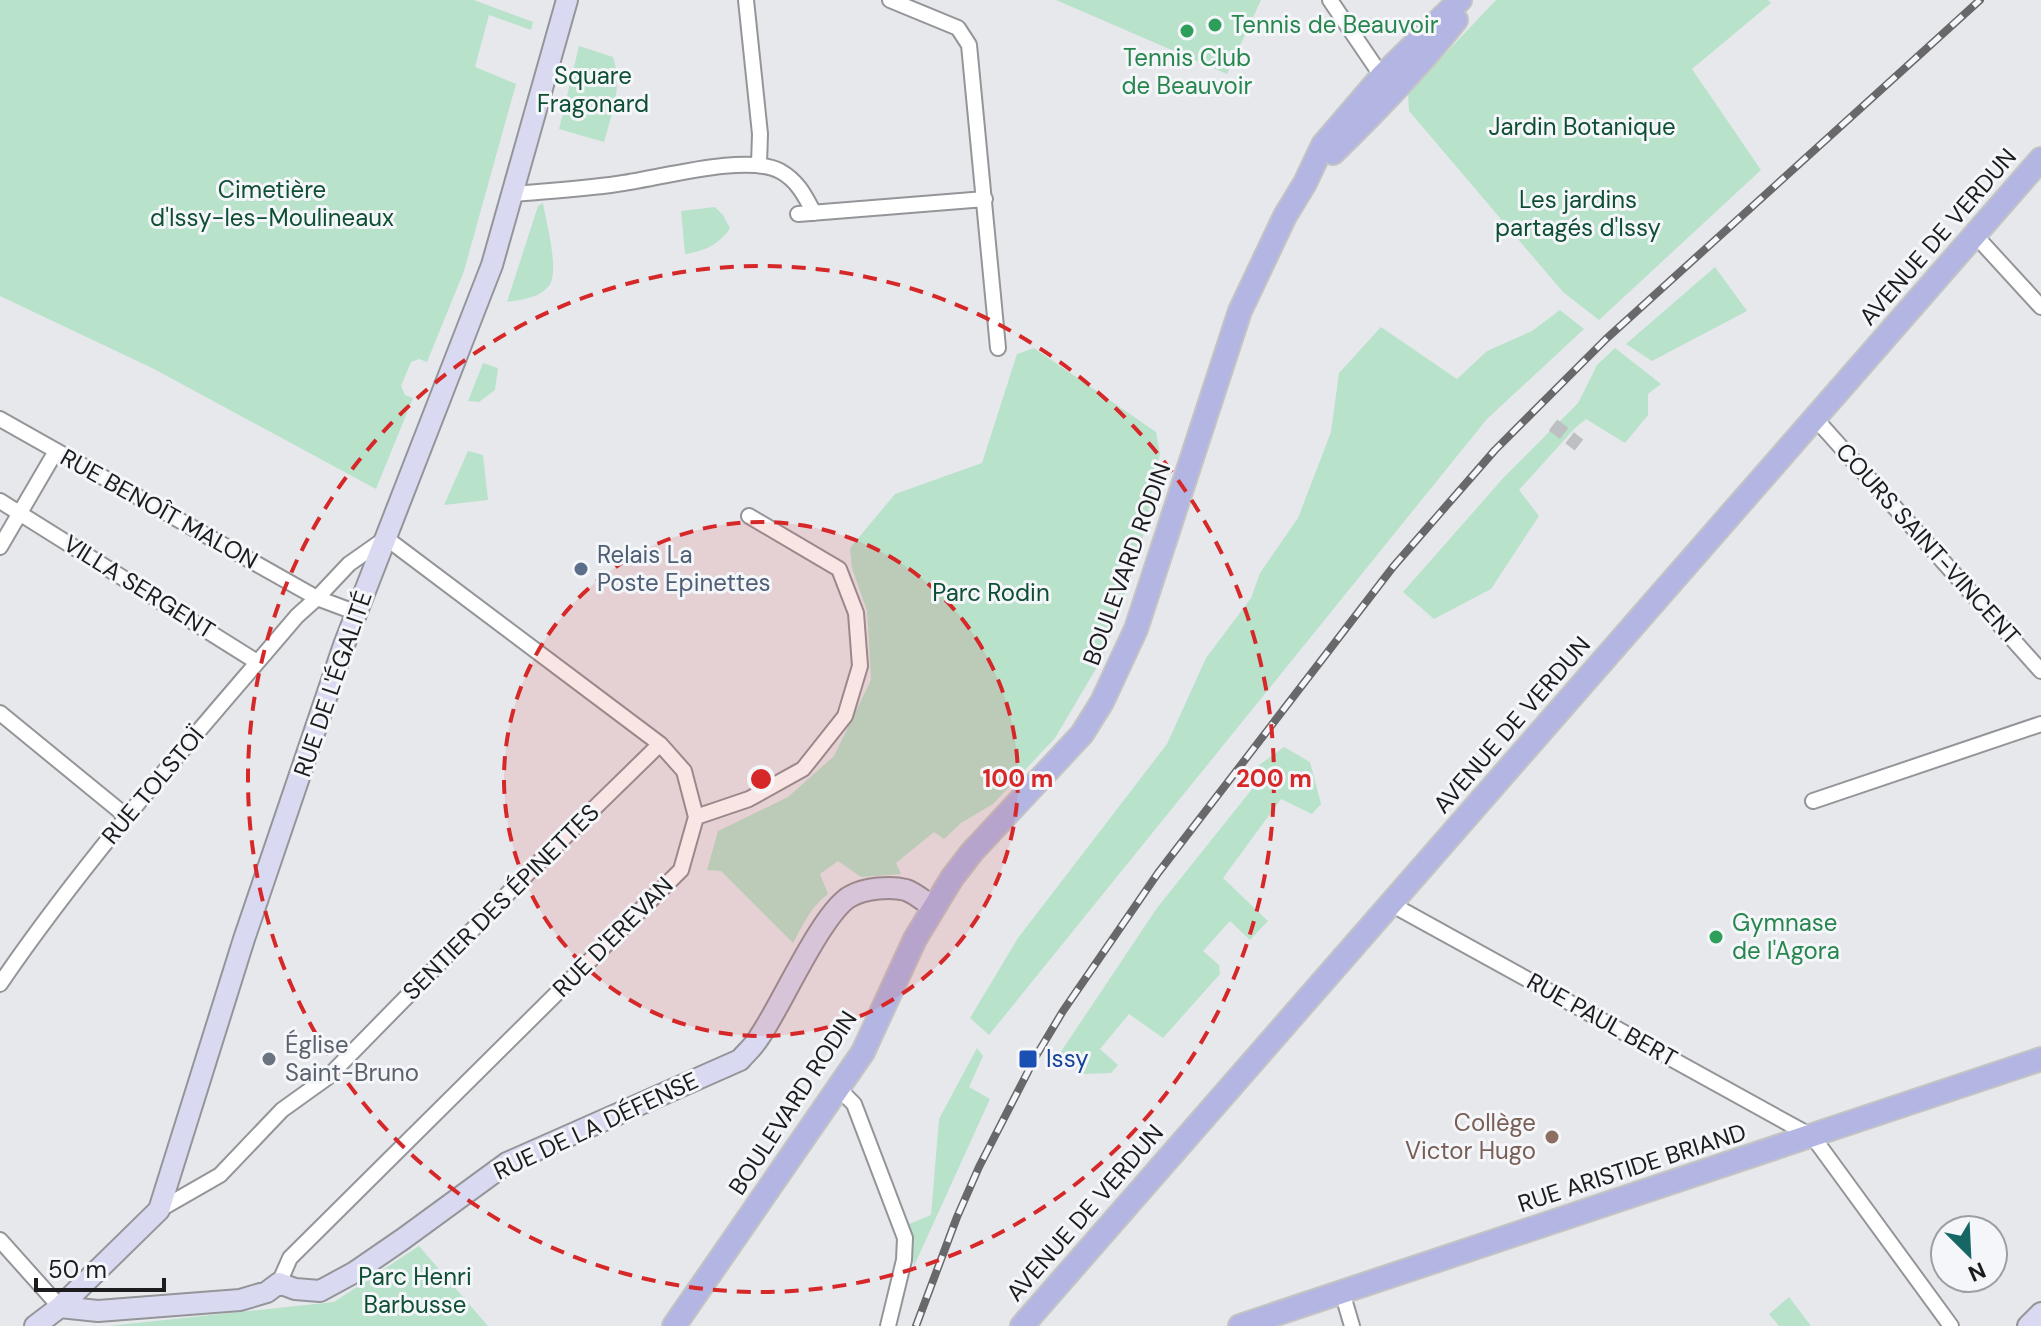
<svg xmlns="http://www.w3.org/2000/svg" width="2041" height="1326" font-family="'DM Sans',sans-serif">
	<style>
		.green { fill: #b9e2cb }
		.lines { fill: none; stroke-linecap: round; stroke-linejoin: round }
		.street-tunnel { stroke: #bebfc3; stroke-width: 14; stroke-dasharray: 14 7; stroke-linecap: butt }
		.street-casing { stroke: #949598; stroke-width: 18 }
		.secondary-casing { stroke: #949598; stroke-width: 24 }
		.primary-casing { stroke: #c4c4c4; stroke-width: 26 }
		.street { stroke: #fff; stroke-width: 14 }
		.secondary { stroke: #d9daf1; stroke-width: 20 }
		.primary { stroke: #b3b5e3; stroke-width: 22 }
		.rail-casing { stroke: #68686b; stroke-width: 8 }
		.rail { stroke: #f4f6f9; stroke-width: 5; stroke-dasharray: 15; stroke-linecap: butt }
		.ring { fill: none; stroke: #d62828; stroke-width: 4; stroke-dasharray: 14 10 }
		.leisure-dot { fill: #2e9e5b; stroke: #f4f6f9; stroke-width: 3 }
		.service-dot { fill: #5c6f8a; stroke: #f4f6f9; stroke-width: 3 }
		.worship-dot { fill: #6b7280; stroke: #f4f6f9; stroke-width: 3 }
		.transit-dot { fill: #1a4fb4; stroke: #f4f6f9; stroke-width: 3 }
		.education-dot { fill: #8d6e63; stroke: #f4f6f9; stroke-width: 3 }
		.labels { text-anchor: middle; stroke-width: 6; stroke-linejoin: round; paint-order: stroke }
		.leisure-label { font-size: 24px; fill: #27864d; stroke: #f4f6f9; text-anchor: start }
		.park-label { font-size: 24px; fill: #0e4f34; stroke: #f4f6f9 }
		.street-label { font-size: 24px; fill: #1c1c1e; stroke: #f4f6f9 }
		.service-label { font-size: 24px; fill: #4e5e75; stroke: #f4f6f9; text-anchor: start }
		.worship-label { font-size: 24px; fill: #5b616d; stroke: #f4f6f9; text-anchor: start }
		.transit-label { font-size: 24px; fill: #164399; stroke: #f4f6f9; text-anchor: start }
		.education-label { font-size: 24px; fill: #785e54; stroke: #f4f6f9; text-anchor: end }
		.centre { fill: #d62828; stroke: #f4f6f9; stroke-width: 4 }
		.ring-label { font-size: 24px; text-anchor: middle; font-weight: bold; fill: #d62828; stroke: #f4f6f9; stroke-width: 6; stroke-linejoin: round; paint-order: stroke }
	</style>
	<rect width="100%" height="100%" fill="#e7e8ec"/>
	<path class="green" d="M0 0H474L533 22 531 30 489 15 475 67 516 84 464 271 427 362 419 359 411 362 401 386 405 395 413 398 376 489 154 369 0 296Z
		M1056 0H1261L1227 74Z
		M1496 0H1768L1771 3 1692 69 1761 170 1599 320 1563 292 1409 111 1408 93Z
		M579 46 613 57C623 87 612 113 604 142L559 129Z
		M543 203C546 222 560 271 549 286 539 298 521 300 507 302L538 206Z
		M715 207 723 215 730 228C719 245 704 251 685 254L681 211Z
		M1715 267 1747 311 1652 361 1626 344Z
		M1560 310 1584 329 1487 419 989 1035 970 1018 1018 938 1167 744 1206 658 1251 598 1260 573 1298 518 1331 432 1339 373 1381 327 1457 379 1487 351 1532 331Z
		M1034 348 1156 432 1160 454 1141 546 1103 657 1055 738 993 804 961 823 944 839 934 832 896 863 901 874 861 877 838 861 820 874 828 894C811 906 803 925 793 943L721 871 707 870 718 831 788 797 834 756 871 680 867 611 852 568 850 548 895 494 982 463 1017 354Z
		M1615 348 1661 384 1648 394V415L1625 443 1586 419 1575 428 1519 490 1539 516 1491 589 1434 619 1403 592 1505 476 1578 403 1597 365Z
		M483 363 498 368 495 390 479 402 468 401Z
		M468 451 483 455 488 500 444 505Z
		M1284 747 1310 762 1321 804 1312 814 1281 799 1223 878 1268 921 1250 940 1230 921 1203 951 1219 965 1220 974 1163 1038 1129 1014 1100 1049 1118 1065 1111 1073 1083 1074 1058 1056 1157 908 1260 779 1255 768Z
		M977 1048 983 1056 969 1087 990 1099 914 1266 909 1224 931 1215 939 1119Z
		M419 1246 488 1326H108L334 1302Z
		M1789 1297 1811 1326H1779L1769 1314Z"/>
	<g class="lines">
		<path class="street-tunnel" d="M1553 425 1579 445"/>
		<g class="street-casing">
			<path id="street" d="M746 0 760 134 759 164
				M890 0 958 28 969 45 998 348
				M1330 0 1385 81
				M514 194C548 191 583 189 617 184 658 179 745 153 780 171 798 181 805 196 814 213
				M798 214 985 199
				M1974 234 2041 307
				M1814 417 2041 671
				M0 419 317 598 357 613
				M0 501 257 662
				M0 547 56 451
				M0 713 126 816
				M1813 801 2041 724
				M696 817 749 799 803 769 845 716 860 666 856 613 839 569 749 516
				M1391 904 1813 1137 1951 1326
				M0 984C89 854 195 736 297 616L317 598 349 564 386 538 660 744 684 771 696 817 681 870 290 1258 279 1283
				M839 1089 854 1104 905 1238 904 1260 888 1326
				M159 1210 220 1175 282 1110 328 1077 531 870 660 744
				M0 1240 60 1307
				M1342 1292 1352 1326"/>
		</g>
		<g class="secondary-casing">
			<path id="secondary" d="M60 1307 98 1311 240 1300 267 1292 279 1283 295 1289 320 1291 355 1272 403 1239 507 1163 740 1060C747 1052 755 1045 760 1036 781 1006 823 910 851 896 865 888 891 886 906 890 915 893 925 902 933 907
				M35 1326 60 1307 159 1210 244 939 344 645 492 265 567 0
				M2028 1326 2041 1313"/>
		</g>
		<g class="primary-casing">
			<path id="primary" d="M1333 153C1376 111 1419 67 1456 20
				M674 1326 863 1052 915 939 952 878 972 852 1082 734 1102 702 1136 629 1240 311 1285 216 1305 183 1323 145 1382 76 1460 0
				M1022 1326 2041 159
				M1240 1326 2041 1059"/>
		</g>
		<use href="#street" class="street"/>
		<use href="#secondary" class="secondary"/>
		<use href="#primary" class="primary"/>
		<g class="rail-casing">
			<path id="rail" d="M916 1326 957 1217 979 1167 1036 1056 1063 1011 1158 873 1393 567 1495 450 1606 339 1980 0"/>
		</g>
		<use href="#rail" class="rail"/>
	</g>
	<circle cx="761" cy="779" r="257" fill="#d62828" fill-opacity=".12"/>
	<g class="ring">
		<circle cx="761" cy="779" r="257"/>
		<circle cx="761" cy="779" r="513"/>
	</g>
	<g class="leisure-dot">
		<circle cx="1215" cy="25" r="8"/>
		<circle cx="1187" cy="31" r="8"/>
		<circle cx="1716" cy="937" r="8"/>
	</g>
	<circle class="service-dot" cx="581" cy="569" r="8"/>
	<circle class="worship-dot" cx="269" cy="1059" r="8"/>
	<rect class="transit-dot" x="1018" y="1049" width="20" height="20" rx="4"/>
	<circle class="education-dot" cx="1552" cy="1137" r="8"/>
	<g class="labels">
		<g class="leisure-label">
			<text x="1231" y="33">Tennis de Beauvoir</text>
			<text x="1187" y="66" text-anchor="middle">Tennis Club<tspan x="1187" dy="28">de Beauvoir</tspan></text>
			<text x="1732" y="931">Gymnase<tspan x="1732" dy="28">de l'Agora</tspan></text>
		</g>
		<g class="park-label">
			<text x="593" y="84">Square<tspan x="593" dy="28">Fragonard</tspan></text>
			<text x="1582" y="135">Jardin Botanique</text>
			<text x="272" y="198">Cimetière<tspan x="272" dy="28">d'Issy-les-Moulineaux</tspan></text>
			<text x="1578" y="208">Les jardins<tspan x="1578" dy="28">partagés d'Issy</tspan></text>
			<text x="991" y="601">Parc Rodin</text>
			<text x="415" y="1285">Parc Henri<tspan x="415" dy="28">Barbusse</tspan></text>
		</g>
		<g class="street-label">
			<text transform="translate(1938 237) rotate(-49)" y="8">AVENUE DE VERDUN</text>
			<text transform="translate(159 509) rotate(29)" y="8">RUE BENOÎT MALON</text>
			<text transform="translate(1928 544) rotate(48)" y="8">COURS SAINT-VINCENT</text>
			<text transform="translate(1127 564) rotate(-70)" y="8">BOULEVARD RODIN</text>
			<text transform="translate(139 587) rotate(32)" y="8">VILLA SERGENT</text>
			<text transform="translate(333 684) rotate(-71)" y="8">RUE DE L'ÉGALITÉ</text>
			<text transform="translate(1512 725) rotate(-49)" y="8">AVENUE DE VERDUN</text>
			<text transform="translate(153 786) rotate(-50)" y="8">RUE TOLSTOÏ</text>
			<text transform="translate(501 902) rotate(-45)" y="8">SENTIER DES ÉPINETTES</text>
			<text transform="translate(613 937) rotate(-45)" y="8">RUE D'EREVAN</text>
			<text transform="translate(1602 1020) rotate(29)" y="8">RUE PAUL BERT</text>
			<text transform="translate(793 1103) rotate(-57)" y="8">BOULEVARD RODIN</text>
			<text transform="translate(596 1126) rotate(-25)" y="8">RUE DE LA DÉFENSE</text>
			<text transform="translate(1632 1168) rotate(-18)" y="8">RUE ARISTIDE BRIAND</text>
			<text transform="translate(1085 1213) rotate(-49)" y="8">AVENUE DE VERDUN</text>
		</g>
		<g class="service-label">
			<text x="597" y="563">Relais La<tspan x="597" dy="28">Poste Epinettes</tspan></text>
		</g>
		<g class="worship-label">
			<text x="285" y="1053">Église<tspan x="285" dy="28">Saint-Bruno</tspan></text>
		</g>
		<g class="transit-label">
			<text x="1046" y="1067">Issy</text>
		</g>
		<g class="education-label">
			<text x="1536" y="1131">Collège<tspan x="1536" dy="28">Victor Hugo</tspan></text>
		</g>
	</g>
	<circle cx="761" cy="779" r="12" class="centre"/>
	<g class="ring-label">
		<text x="1018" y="787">100 m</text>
		<text x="1274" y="787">200 m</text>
	</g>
	<g transform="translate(1969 1254) rotate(156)"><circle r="38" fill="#f4f6f9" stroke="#9e9fa1" stroke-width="2"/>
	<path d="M0-6L14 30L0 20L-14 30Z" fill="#176666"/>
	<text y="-12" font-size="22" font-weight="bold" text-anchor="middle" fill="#1c1c1e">N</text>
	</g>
	<path d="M36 1278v12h128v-12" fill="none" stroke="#1c1c1e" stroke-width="4"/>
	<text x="48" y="1278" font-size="24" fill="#1c1c1e" stroke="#f4f6f9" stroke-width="6" paint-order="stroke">50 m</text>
</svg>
